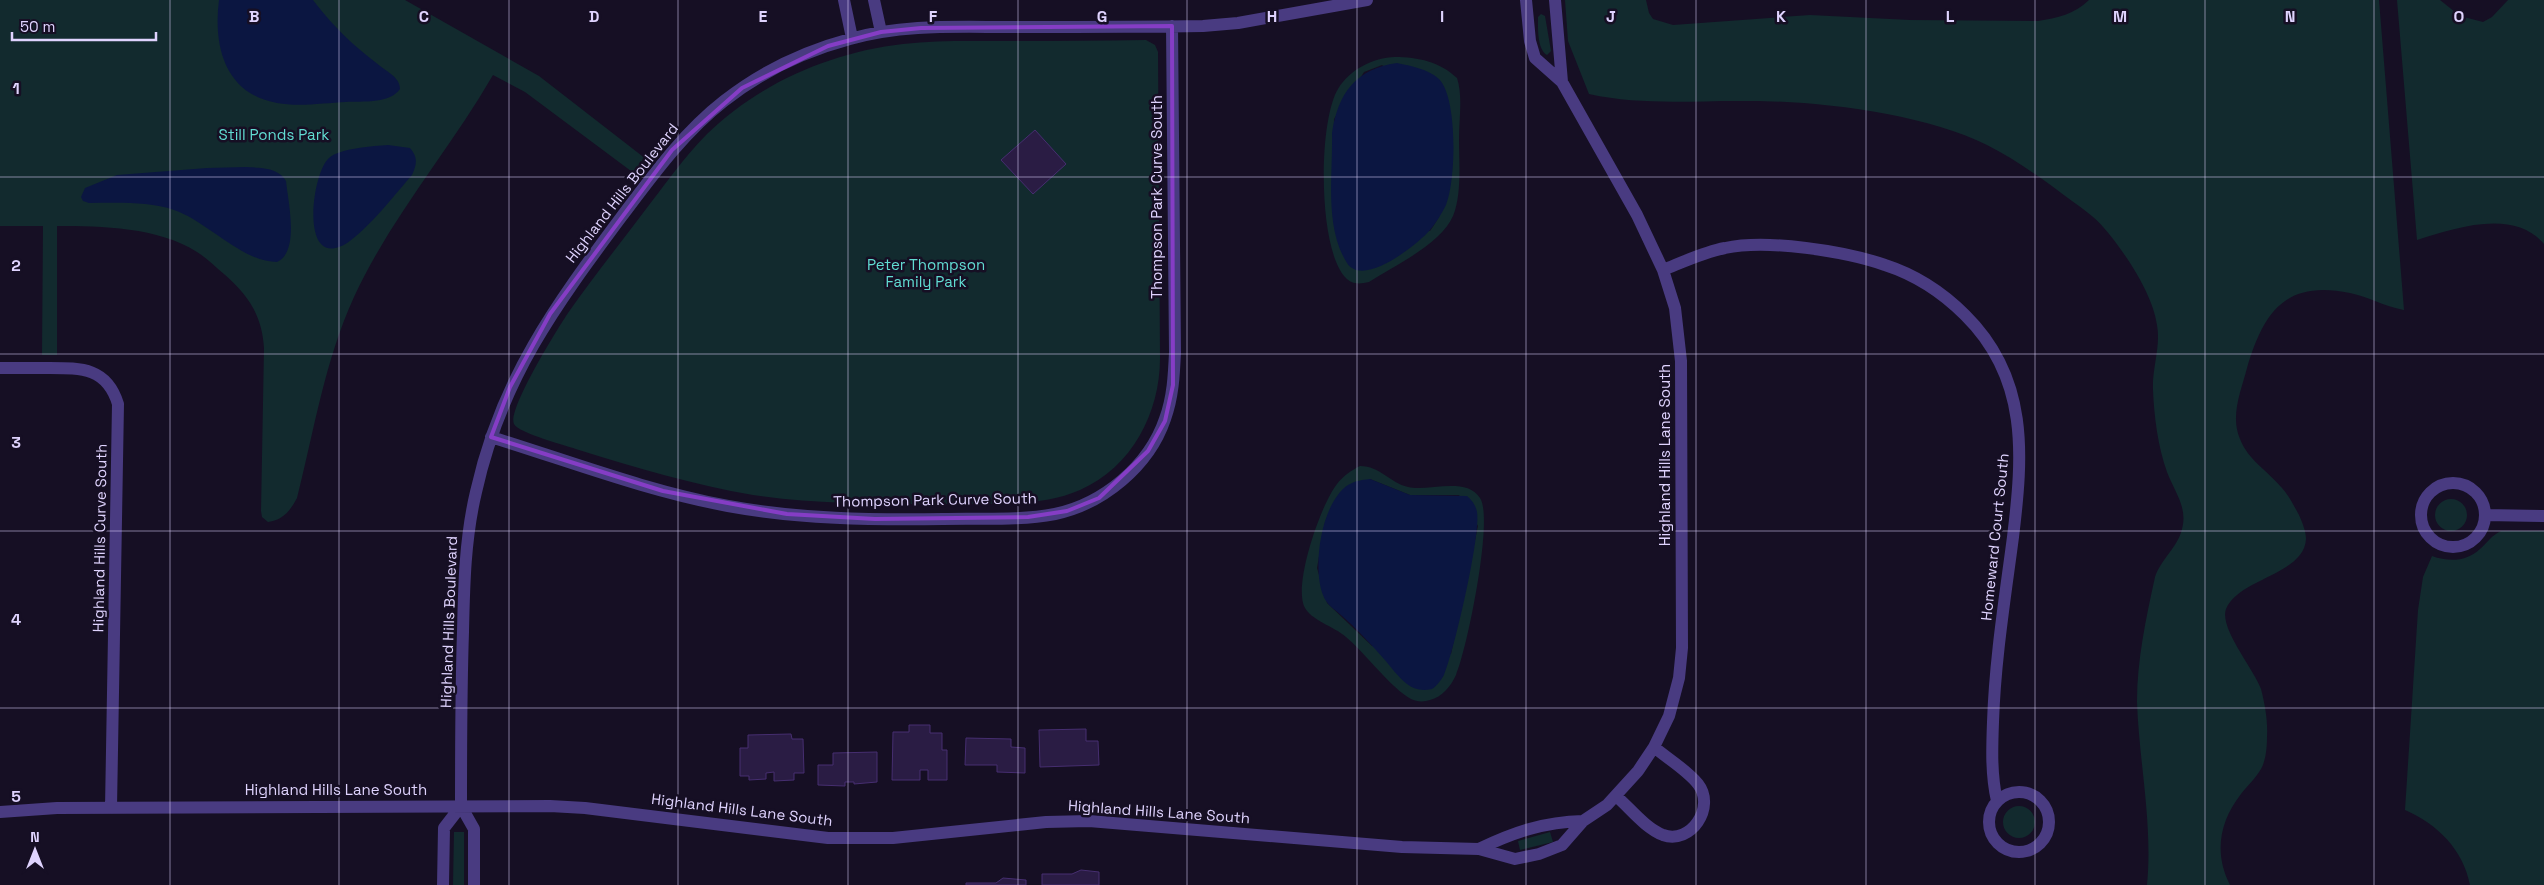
<svg xmlns="http://www.w3.org/2000/svg" width="2544" height="885" font-family="'Space Grotesk',sans-serif">
	<style>
		.green { fill: #122a2e; fill-rule: evenodd }
		.water { fill: #0b1641 }
		.building { fill: #2a1c44; stroke: #462e70 }
		.lines { fill: none; stroke-linecap: round; stroke-linejoin: round }
		.minor { stroke: #493b81; stroke-width: 12 }
		.marked { fill: none; stroke: #853dc5; stroke-width: 4; stroke-linejoin: round }
		.grid { fill: none; stroke: #dfd3fe; stroke-width: 1; stroke-opacity: 0.55 }
		.labels { text-anchor: middle; stroke-width: 5; stroke-linejoin: round; paint-order: stroke }
		.park-label { font-size: 15px; fill: #61dcd2; stroke: #160f24 }
		.street-label { font-size: 15px; fill: #dfd3fe; stroke: #160f24 }
		.grid-label { font-size: 16px; text-anchor: middle; font-weight: bold; fill: #dfd3fe; stroke: #160f24; stroke-width: 5; stroke-linejoin: round; paint-order: stroke }
	</style>
	<rect width="100%" height="100%" fill="#160f24"/>
	<path class="green" d="M0 0H405L539 76 646 159 635 174 525 92 493 75C449 151 391 217 354 297 325 360 314 431 297 498 290 511 283 520 268 522L262 517 261 511 264 348C262 315 248 295 224 274 215 267 207 258 197 252 158 227 102 226 57 226V355H42L43 226H0Z
		M1565 0H1646L1649 13 1653 19 1673 25 1810 15 1910 20 2038 21C2057 18 2075 14 2089 0H2379L2404 310C2383 306 2369 297 2350 293 2286 280 2264 311 2247 368 2241 391 2230 416 2240 439 2248 460 2268 471 2282 488 2289 496 2294 506 2299 515 2302 522 2306 531 2306 539 2304 575 2239 578 2226 609 2219 628 2254 669 2261 689 2265 704 2268 722 2267 737 2267 747 2266 760 2261 769 2256 778 2247 786 2241 794 2219 822 2214 854 2230 885H2147C2153 824 2139 762 2137 702 2137 660 2146 618 2155 577 2161 559 2178 547 2182 529 2188 507 2174 491 2167 472 2158 447 2154 416 2153 390 2152 368 2161 346 2157 325 2153 294 2124 251 2104 228 2095 217 2083 209 2072 201 2045 181 2017 160 1987 145 1924 114 1821 101 1751 101 1696 100 1643 106 1589 94L1568 41Z
		M2397 0H2440L2460 16 2483 22 2492 17 2508 0H2544V244C2514 208 2455 228 2417 240Z
		M1541 14 1545 16 1551 51 1547 55C1537 49 1538 28 1538 17Z
		M1146 40 1155 45 1158 52 1160 358C1160 413 1132 467 1080 490 1041 507 998 503 956 504 888 504 821 505 753 495 694 485 637 468 579 450 568 446 518 433 514 424 507 410 558 328 568 313 592 279 618 246 643 213 664 186 683 158 707 134 759 83 832 52 903 44 937 40 971 41 1005 41 1052 41 1099 41 1146 40Z
		M1395 57C1418 57 1440 62 1457 78 1463 96 1459 119 1459 139 1459 162 1462 194 1453 216 1441 244 1394 266 1369 282 1360 284 1352 285 1345 277 1318 248 1318 122 1338 89 1350 69 1373 58 1395 57ZM1382 65 1451 117C1453 162 1457 193 1430 231L1333 199 1334 119 1364 72Z
		M1360 466C1380 466 1390 483 1408 487 1428 492 1466 476 1480 498 1494 518 1467 650 1456 675 1451 686 1442 697 1430 700 1424 702 1417 702 1411 699 1392 689 1365 653 1346 637 1334 626 1311 621 1304 606 1294 582 1321 504 1337 484 1343 476 1352 470 1360 466ZM1370 479 1410 495H1459L1478 526 1451 654 1372 646 1327 603 1317 568 1325 522 1333 505Z
		M2435 515a16 16 0 1 1 32 0a16 16 0 1 1-32 0Z
		M2501 531H2544V885H2470C2463 849 2437 824 2405 810L2418 610 2423 577 2432 556C2449 562 2466 562 2480 549 2487 543 2492 535 2501 531Z
		M2003 822a16 16 0 1 1 32 0a16 16 0 1 1-32 0Z
		M454 832H464V885H453Z
		M1550 832 1553 842 1520 850 1518 841Z"/>
	<path class="water" d="M219 0H313C336 30 357 49 387 71 394 76 400 81 400 89 390 104 361 101 346 102 325 103 298 107 277 103 225 94 213 46 219 0Z
		M1397 63C1411 66 1428 69 1439 79 1458 98 1456 181 1446 205 1442 213 1436 223 1430 230 1417 245 1363 288 1347 263 1324 227 1333 174 1332 133 1338 93 1356 69 1397 63Z
		M388 145 410 148C418 157 417 164 412 175 397 192 359 241 339 247 300 261 313 171 329 158 340 148 374 146 388 145Z
		M246 167C260 168 278 167 286 181 288 201 300 252 277 262 242 262 207 221 174 210 148 201 116 203 89 203L83 201 81 197 85 188 117 175 207 168Z
		M1370 479 1410 495 1467 496C1472 500 1476 506 1477 512 1481 535 1454 652 1444 675 1441 680 1437 686 1432 689 1422 691 1415 690 1407 684 1398 677 1391 667 1384 659 1370 643 1356 628 1341 615 1334 609 1326 604 1323 595 1312 567 1321 503 1348 485 1355 481 1361 480 1370 479Z"/>
	<path class="building" d="M1035 130 1066 164 1033 194 1001 160Z
		M909 725H930V733H942V750H947V780H928V770H920V780H892L893 732H909Z
		M1086 729V741H1098L1099 765 1040 767 1039 730Z
		M791 734 792 739H803L804 773H794V780L774 781V772L766 773V779L749 780V776H740V748H748V735Z
		M966 738 1011 739V747L1025 748V773L997 772V765H965Z
		M877 752V782L854 784V782H845V786L818 785V765H833V753Z
		M1081 870 1099 872V885H1042V874H1072Z
		M1003 878 1026 880V885H966V883H996Z"/>
	<g class="lines">
		<path class="minor" d="M844 0 852 38
			M874 0 881 32
			M1555 0 1562 82
			M1663 270C1683 262 1704 252 1725 248 1767 239 1845 251 1885 265 1916 275 1942 292 1965 315 2029 378 2023 455 2013 537 2005 598 1995 660 1993 722 1992 748 1991 775 1997 801
			M0 368C17 368 33 368 50 368 82 368 107 368 118 404L111 808
			M491 437C569 461 647 491 728 506 799 519 871 520 943 519 980 518 1019 521 1055 514 1103 504 1149 466 1165 419 1173 397 1174 375 1175 352L1172 26
			M2421 515a32 32 0 1 1 64 0a32 32 0 1 1-64 0Z
			M2485 515 2544 516
			M1989 822a30 30 0 1 1 60 0a30 30 0 1 1-60 0Z
			M1616 796C1630 808 1645 828 1663 835 1691 845 1716 807 1698 784 1687 770 1668 759 1654 747
			M0 812 57 808 550 806 585 808 828 838H893L1046 822 1089 821 1402 847 1479 849 1515 859 1539 854 1562 845 1583 821 1607 805 1638 771 1654 747 1669 716 1679 678 1682 648 1681 361 1675 308 1663 270 1637 215 1562 82 1535 58 1530 41 1526 0
			M1479 849C1514 832 1544 822 1583 821
			M443 885 444 828 461 806
			M474 885V829L461 806C461 748 461 690 463 632 464 585 465 538 476 492 501 379 555 306 622 216 653 175 683 133 724 101 761 72 805 51 850 39 902 24 956 27 1010 27 1074 27 1138 27 1203 26L1238 23 1367 0"/>
	</g>
	<path class="marked" d="M1172 26 1173 385 1165 421 1148 451 1099 498 1067 511 1028 517 875 519 787 514 663 491 491 437 510 387 550 314 672 150 742 88 828 46 881 32 921 28Z"/>
	<path class="grid" d="M170 0V885M339 0V885M509 0V885M678 0V885M848 0V885M1018 0V885M1187 0V885M1357 0V885M1526 0V885M1696 0V885M1866 0V885M2035 0V885M2205 0V885M2374 0V885M0 177H2544M0 354H2544M0 531H2544M0 708H2544"/>
	<g class="labels">
		<g class="park-label">
			<text x="274" y="140">Still Ponds Park</text>
			<text x="926" y="270">Peter Thompson<tspan x="926" dy="17">Family Park</tspan></text>
		</g>
		<g class="street-label">
			<text transform="translate(622 193) rotate(-52)" y="5">Highland Hills Boulevard</text>
			<text transform="translate(1157 197) rotate(-90)" y="5">Thompson Park Curve South</text>
			<text transform="translate(1665 455) rotate(-90)" y="5">Highland Hills Lane South</text>
			<text transform="translate(935 500) rotate(-1)" y="5">Thompson Park Curve South</text>
			<text transform="translate(1995 537) rotate(-84)" y="5">Homeward Court South</text>
			<text transform="translate(100 538) rotate(-89)" y="5">Highland Hills Curve South</text>
			<text transform="translate(449 622) rotate(-88)" y="5">Highland Hills Boulevard</text>
			<text x="336" y="795">Highland Hills Lane South</text>
			<text transform="translate(742 810) rotate(7)" y="5">Highland Hills Lane South</text>
			<text transform="translate(1159 812) rotate(4)" y="5">Highland Hills Lane South</text>
		</g>
	</g>
	<g class="grid-label">
		<text x="254" y="22">B</text>
		<text x="424" y="22">C</text>
		<text x="594" y="22">D</text>
		<text x="763" y="22">E</text>
		<text x="933" y="22">F</text>
		<text x="1102" y="22">G</text>
		<text x="1272" y="22">H</text>
		<text x="1442" y="22">I</text>
		<text x="1611" y="22">J</text>
		<text x="1781" y="22">K</text>
		<text x="1950" y="22">L</text>
		<text x="2120" y="22">M</text>
		<text x="2290" y="22">N</text>
		<text x="2459" y="22">O</text>
		<text x="16" y="94">1</text>
		<text x="16" y="271">2</text>
		<text x="16" y="448">3</text>
		<text x="16" y="625">4</text>
		<text x="16" y="802">5</text>
	</g>
	<g transform="translate(35 850)" stroke="#160f24" stroke-width="4" paint-order="stroke">
	<path d="M0-4L9 19L0 12L-9 19Z" fill="#dfd3fe"/>
	<text y="-8" font-size="14" font-weight="bold" text-anchor="middle" fill="#dfd3fe">N</text>
	</g>
	<path d="M12 32v8h144v-8" fill="none" stroke="#dfd3fe" stroke-width="2.5"/>
	<text x="20" y="32" font-size="15" fill="#dfd3fe" stroke="#160f24" stroke-width="4" paint-order="stroke">50 m</text>
</svg>
